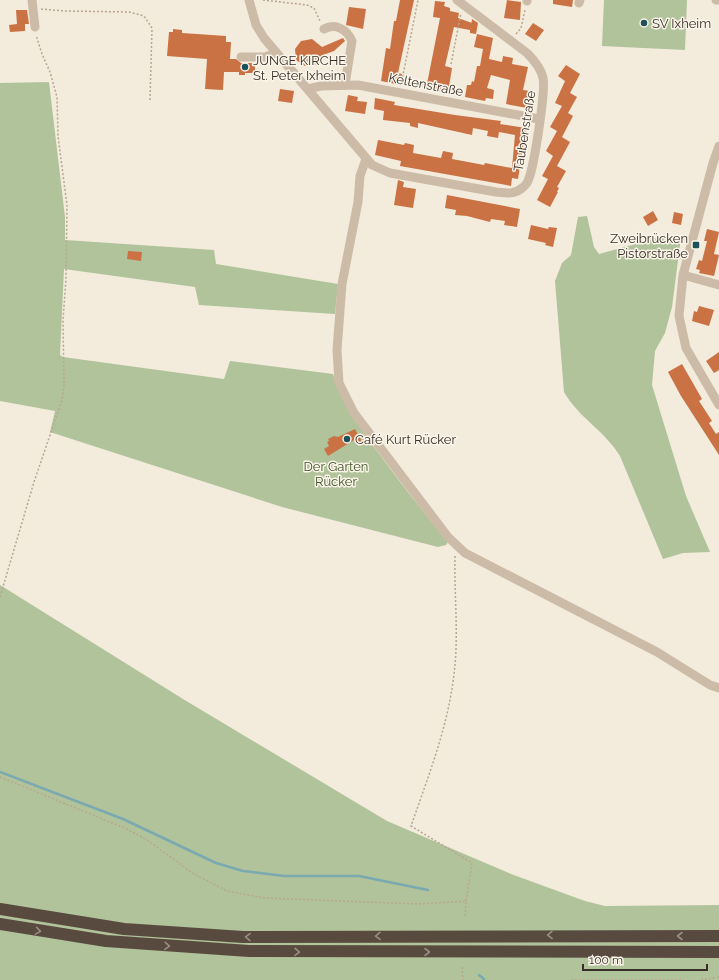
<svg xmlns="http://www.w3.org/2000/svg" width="719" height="980" font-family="Raleway,sans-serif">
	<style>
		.green { fill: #b1c39b }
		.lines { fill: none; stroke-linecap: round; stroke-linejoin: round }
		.stream { stroke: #7aa9b1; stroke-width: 2.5 }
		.building { fill: #ca7243 }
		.path { stroke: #b8a691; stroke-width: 1.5; stroke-dasharray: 2 2; stroke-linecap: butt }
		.minor { stroke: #ccbca7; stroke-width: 9 }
		.highway { stroke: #594a3f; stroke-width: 12 }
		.oneway { stroke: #998e83 }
		.poi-dot { fill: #1c505b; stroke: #faf4e9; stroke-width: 1.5 }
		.labels { text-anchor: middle; stroke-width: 3; stroke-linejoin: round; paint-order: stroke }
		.poi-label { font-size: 13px; fill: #382f28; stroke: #faf4e9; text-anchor: start }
		.street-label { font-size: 13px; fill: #382f28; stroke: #faf4e9 }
		.park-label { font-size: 13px; fill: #42572b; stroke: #faf4e9 }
	</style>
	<rect width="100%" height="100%" fill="#f3ebdc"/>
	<path class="green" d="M604 0H687L685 50 602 46Z
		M49 82 65 217V240L214 250 216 264 338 284 335 314 199 305 195 287 64 269 60 355 63 357 224 379 230 361 333 374C342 404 361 430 380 455 402 485 425 514 448 542L446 545 438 547 282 507 50 432 55 411 0 401V83Z
		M587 216 594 247 599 254 665 236 681 237 672 307 665 333 655 351 652 385 686 496 710 552 683 553 663 559 620 456C605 431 578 417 564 392L555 281 562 263 571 255 578 217Z
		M0 585 183 699 387 821 511 874 585 901 605 906 719 905V980H0Z"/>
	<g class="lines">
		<path class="stream" d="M0 772 123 819 216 863 243 871 284 876H359L428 890
			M479 975 484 979"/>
	</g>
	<path class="building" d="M400 0H414L398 73 402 74 400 85 381 81 386 48 390 49 394 21H396Z
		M507 0 521 2 520 20 504 18Z
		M553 0H573L572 7 553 4Z
		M435 1 445 2 444 6 450 8V11L459 13 458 18 472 23 471 27 472 19 478 23 476 34 470 33V30L454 27 445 66 452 68 448 93 426 89 440 18 433 17Z
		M349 7 366 9 363 29 346 25Z
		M16 10H27L29 24H25V31L10 32 9 25 17 24Z
		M533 23 544 30 536 41 525 34Z
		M173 29 182 30V33L226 36V42H231L230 59H236L241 63H252V66H255V73H245V75H239V72H224L223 90 205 89 207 59 167 56 169 32H173Z
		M477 34 493 38 489 59 502 62 503 56 513 58 512 64 528 67 523 90 530 91 527 108 506 104 510 80 491 75 487 88 494 90 493 99 486 98 485 101 465 97 467 85H471L472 81 474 82 477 66H480L483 49 474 47Z
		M343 38 345 41 334 51 323 55 315 65 305 66 296 60 295 49 301 41 312 39 322 47Z
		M566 65 580 74 570 93 577 97 568 113 573 116 562 137 570 142 557 166 566 171 557 187 559 188 557 192H558L550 207 537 200 548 179 542 176 553 156 546 151 557 131 550 127 562 106 555 103 565 81 558 76Z
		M280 89 294 91 292 103 278 101Z
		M348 95 358 97 357 101 367 102 365 114 345 111Z
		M375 98 395 102 394 105 455 115 501 121 500 124 526 128 518 179 512 178 511 186 501 184 400 166 401 161 375 155 378 140 404 145 405 143 414 145 413 153 441 158 443 151 453 153 452 159 484 165 485 163 512 168 515 135 499 132 498 138 487 136 488 131 473 128 472 135 418 123V128L410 126V123L383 120 384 111 374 109Z
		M398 180 404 182 403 187 416 189 413 208 394 205Z
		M447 195 520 209 517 227 504 225 505 221 491 219 490 222 467 216 455 215 456 210 445 208Z
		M653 211 658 220 648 226 643 217Z
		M674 212 683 214 681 225 672 223Z
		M531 225 548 229 549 227 557 228 553 247 545 245 546 243 528 239Z
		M707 229 719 232 714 254 719 255 714 276 699 273 700 270 696 269 699 260 702 261 707 241H704Z
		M128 251 142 252 141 261 127 259Z
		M699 306 714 310 709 326 692 321 694 311 697 312Z
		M719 352V370L714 373 706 361Z
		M682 364 702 399 699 401 712 421 709 423 716 434 719 432V455L681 396 668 372Z
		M355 429 362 442 357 445 354 440 328 456 324 449 329 446 327 442 329 441 328 439 334 436 338 437Z"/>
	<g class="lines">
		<path class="path" d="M263 0 307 5 314 8 320 21
			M41 9 65 11 129 12 144 16 152 28 150 100
			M516 34 521 28 525 10
			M451 64 461 13
			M401 85 418 0
			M455 556C454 596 459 635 454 674 448 727 428 777 411 826L472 863 466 901
			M0 597 34 482 62 400 64 385 63 320 66 279 67 205 58 136 57 97 50 72 42 54 36 35
			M0 777 127 829 147 840 194 874 227 891 264 898 418 904 466 901 465 918
			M462 967 463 980
			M571 980H683
			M701 980 719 977"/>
		<path class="minor" d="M32 0 35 27
			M249 0 256 25 264 38 372 165 390 173 496 192C505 193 514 195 522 188 525 186 528 182 529 178 534 166 546 90 543 78 541 68 534 60 527 53L457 0
			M716 0H718
			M527 1V0
			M579 3 580 0
			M324 29C335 23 347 29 352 41L345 84
			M241 57H265L276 53
			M308 89 321 86 358 85 539 119
			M719 146 713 163 683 275 679 316 686 348 719 405
			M366 159 360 176 358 202 342 284 337 350 339 383 354 413 448 537 465 553 657 652 710 685 719 688
			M683 275 719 285"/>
		<path class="highway" d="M0 909 124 929 243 937 719 936
			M0 924 106 941 249 951 719 952"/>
	</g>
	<defs><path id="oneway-chevron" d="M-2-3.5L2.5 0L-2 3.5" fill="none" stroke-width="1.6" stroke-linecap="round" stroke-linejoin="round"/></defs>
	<g class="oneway">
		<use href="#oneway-chevron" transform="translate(38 931) rotate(9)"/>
		<use href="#oneway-chevron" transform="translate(550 935) rotate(179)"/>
		<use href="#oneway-chevron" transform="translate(378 936) rotate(179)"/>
		<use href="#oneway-chevron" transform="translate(680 936) rotate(-180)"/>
		<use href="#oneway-chevron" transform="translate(248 937) rotate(-179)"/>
		<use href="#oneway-chevron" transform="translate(167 946) rotate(4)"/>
		<use href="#oneway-chevron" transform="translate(297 952) rotate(1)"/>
		<use href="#oneway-chevron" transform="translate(427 952)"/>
	</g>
	<g class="poi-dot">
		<circle cx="644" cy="23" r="4"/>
		<circle cx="245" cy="67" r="4"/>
		<rect x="692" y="241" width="8" height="8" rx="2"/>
		<circle cx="347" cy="439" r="4"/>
	</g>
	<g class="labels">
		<g class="poi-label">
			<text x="652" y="28">SV Ixheim</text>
			<text x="253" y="65">JUNGE KIRCHE<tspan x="253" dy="15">St. Peter Ixheim</tspan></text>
			<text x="688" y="243" text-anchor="end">Zweibrücken<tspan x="688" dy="15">Pistorstraße</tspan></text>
			<text x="355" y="444">Café Kurt Rücker</text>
		</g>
		<g class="street-label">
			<text transform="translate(426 84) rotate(11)" y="5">Keltenstraße</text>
			<text transform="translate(524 131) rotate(-81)" y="5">Taubenstraße</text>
		</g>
		<g class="park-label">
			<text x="336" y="471">Der Garten<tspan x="336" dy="15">Rücker</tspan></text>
		</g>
	</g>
	<path d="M583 964v6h124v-6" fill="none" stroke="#382f28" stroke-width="2"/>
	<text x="589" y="964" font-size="12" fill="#382f28" stroke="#faf4e9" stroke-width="3" paint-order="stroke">100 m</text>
</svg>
